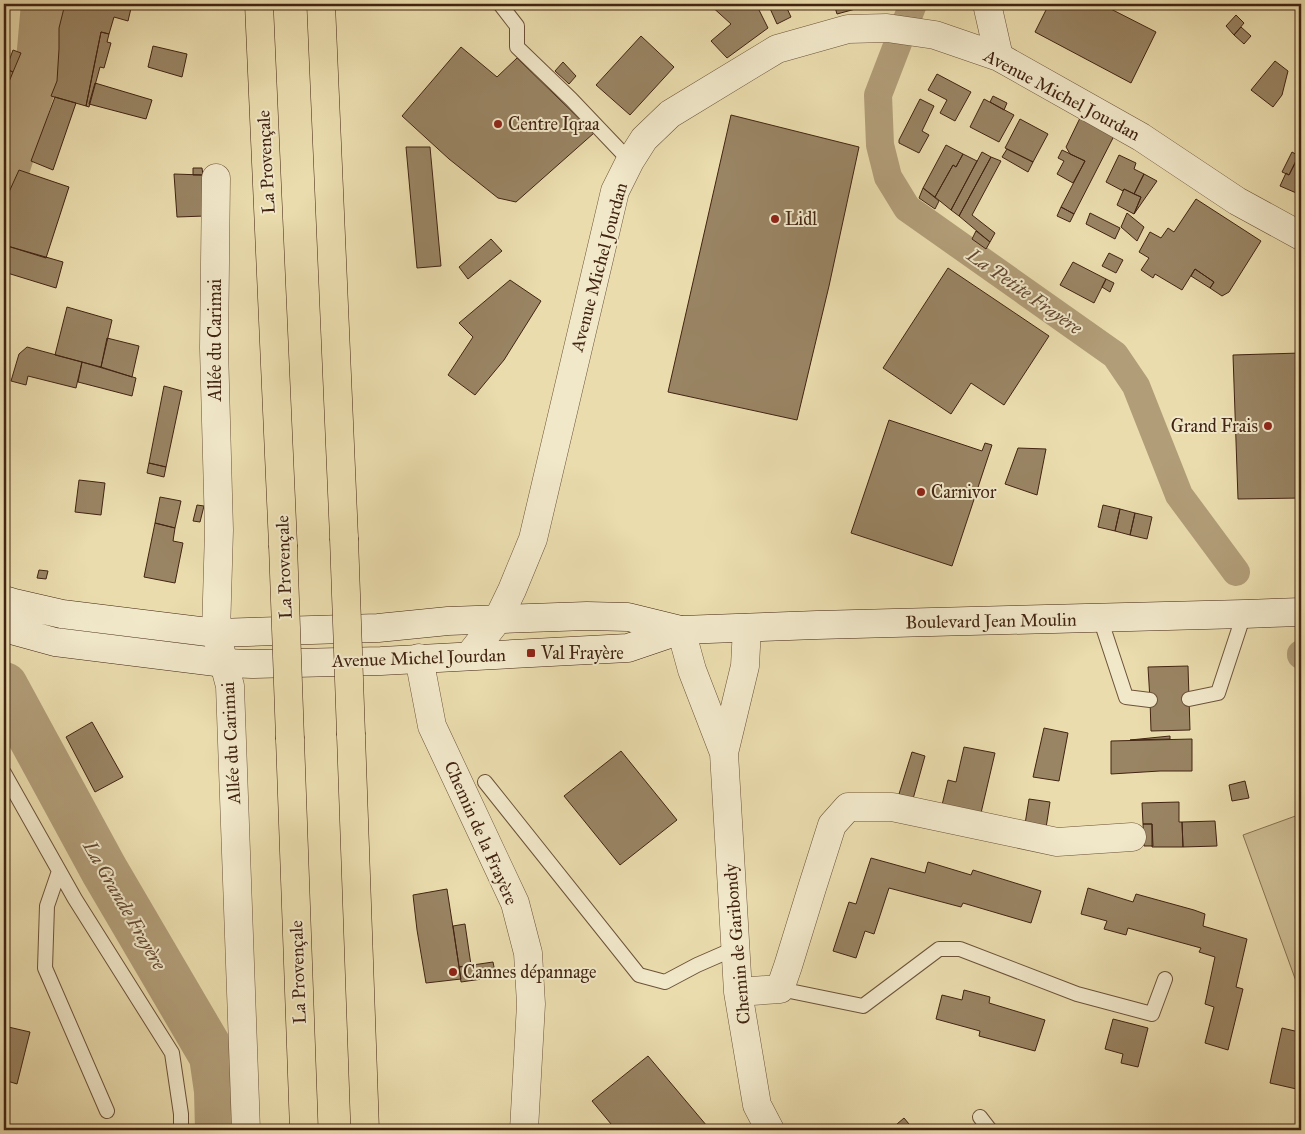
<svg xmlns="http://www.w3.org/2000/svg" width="1305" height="1134" font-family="'IM FELL Great Primer',serif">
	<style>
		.green { fill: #cdbd93; stroke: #887052 }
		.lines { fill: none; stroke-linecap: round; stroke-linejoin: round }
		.canal { stroke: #b19d78; stroke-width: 28 }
		.river { stroke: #b19d78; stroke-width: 48 }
		.building { fill: #998463; stroke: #422412 }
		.lane-casing { stroke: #6c5239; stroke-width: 16 }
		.street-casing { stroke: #6c5239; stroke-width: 29 }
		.secondary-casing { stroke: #422412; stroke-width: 29 }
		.highway-casing { stroke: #422412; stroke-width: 29 }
		.lane { stroke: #f1e8ca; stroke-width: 14 }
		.street { stroke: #f1e8ca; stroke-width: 28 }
		.secondary { stroke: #f1e8ca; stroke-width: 28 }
		.highway { stroke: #eadcad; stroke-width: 28 }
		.highway-bridge-casing { stroke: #422412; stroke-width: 29; stroke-linecap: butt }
		.highway-bridge { stroke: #eadcad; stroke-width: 28 }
		.poi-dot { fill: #8f2418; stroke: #f1e8ca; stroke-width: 2 }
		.labels { text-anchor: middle; stroke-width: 4; stroke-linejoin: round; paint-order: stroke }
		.street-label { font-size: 18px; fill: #422412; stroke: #f1e8ca }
		.poi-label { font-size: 18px; fill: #422412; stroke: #f1e8ca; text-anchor: start }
		.water-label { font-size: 19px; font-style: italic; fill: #634831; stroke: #f1e8ca }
	</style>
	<rect width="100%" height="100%" fill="#eadcad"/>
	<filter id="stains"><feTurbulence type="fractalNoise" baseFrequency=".004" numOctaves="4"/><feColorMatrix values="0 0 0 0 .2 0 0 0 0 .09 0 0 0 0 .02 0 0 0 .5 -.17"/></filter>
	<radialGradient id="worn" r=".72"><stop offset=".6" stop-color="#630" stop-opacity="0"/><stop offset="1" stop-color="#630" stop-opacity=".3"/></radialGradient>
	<path class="green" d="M1301 814V995L1243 835Z"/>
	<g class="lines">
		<path class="canal" d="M913 4 878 95 880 145 888 177 907 208 1115 355 1136 386 1179 495 1236 572
			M1301 654V655"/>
		<path class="river" d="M4 174 40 61 45 4
			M4 686 104 870 213 1056 218 1091 219 1130"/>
	</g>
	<path class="building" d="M65 4H132L128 21 114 17 109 34 101 32 86 106 51 96 57 81 59 49V28Z
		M709 4H756L768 28 727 58 711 41 731 24Z
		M768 4H785L791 17 777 24Z
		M834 4H874L837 14Z
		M1049 4H1101L1156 32 1131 83 1035 32Z
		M1236 15 1244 23 1234 35 1226 26Z
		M1241 27 1251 36 1244 44 1234 35Z
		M101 32 109 34 107 42 111 43 104 68 100 67 89 107 86 106Z
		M641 36 674 67 630 115 596 85Z
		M153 46 187 54 182 77 148 67Z
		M461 47 497 77 517 58 594 133 516 202 498 198 449 159 402 116Z
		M13 50 21 53 13 72 6 69Z
		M1275 61 1288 71 1282 95 1273 107 1251 90Z
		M563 62 576 76 569 84 555 71Z
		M4 68 13 72 4 94Z
		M937 74 971 92 955 121 940 113 947 100 928 90Z
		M95 83 152 100 146 119 89 104Z
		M993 96 1007 103 1004 110 990 102Z
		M55 97 76 103 53 170 31 161Z
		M920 99 934 106 922 131 929 135 919 153 899 143V140Z
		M984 99 1014 115 999 142 970 127Z
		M731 115 859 147 829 286 797 420 668 392Z
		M1080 118 1114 136 1074 214 1061 207 1085 161 1070 154 1066 147Z
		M1020 119 1048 134 1033 162 1005 148Z
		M946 145 963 154 956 167 953 165 935 197 923 188Z
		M406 147H430L441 266 417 268Z
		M1007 149 1033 162 1028 172 1002 157Z
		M1062 150 1085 161 1073 183 1057 174 1064 161 1058 158Z
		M1301 150V195L1280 186 1286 173 1289 175Z
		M982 152 991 157 959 216 951 210Z
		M1292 152 1299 156 1289 175 1282 172Z
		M963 154 977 161 951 210 935 197 953 165 956 167Z
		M1119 155 1136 163 1134 169 1144 174 1134 194 1124 189 1123 191 1106 182Z
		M991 157 1001 161 972 215 995 233 990 242 959 216Z
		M193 168H202L203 175H193Z
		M19 170 69 187 46 258 4 245V203Z
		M174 174 203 175 205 216 177 217Z
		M1144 174 1157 181 1134 214 1141 197 1134 194Z
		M923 188 939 201 935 209 919 198Z
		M1124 189 1141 197 1134 214 1117 205Z
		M1196 199 1261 241 1229 292 1222 296 1210 288 1214 282 1195 269 1182 290 1155 274 1153 278 1141 270 1149 258 1139 252 1150 232 1161 238 1168 228 1174 232Z
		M1061 207 1074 214 1070 222 1057 216Z
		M1090 213 1120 228 1115 239 1086 224Z
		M1127 213 1144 227 1137 241 1121 227Z
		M976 231 990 242 986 249 972 239Z
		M491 239 502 251 468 279 459 267Z
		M4 245 63 262 56 288 4 272Z
		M1109 253 1123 260 1116 273 1102 266Z
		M1073 262 1106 279 1094 303 1060 285Z
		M948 268 1049 336 1004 405 971 383 951 414 883 368Z
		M1195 269 1214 282 1210 288 1191 276Z
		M1106 279 1114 283 1110 292 1102 287Z
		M510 280 541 301 504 360 475 395 448 375 473 337 459 323Z
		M67 307 112 320 101 367 55 355Z
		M107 338 139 346 132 377 101 367Z
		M27 347 82 362 76 388 28 376 26 385 11 381 19 354Z
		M1301 353V498L1238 499 1233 355Z
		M82 362 136 378 132 396 78 382Z
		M164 386 182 391 166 467 149 463Z
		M889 420 982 451 985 443 992 445 952 566 851 533Z
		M1018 448 1046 449 1037 495 1005 484Z
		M149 463 166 467 164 477 147 473Z
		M79 480 105 483 101 515 75 512Z
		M160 497 181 501 175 528 155 523Z
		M197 505 204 506 200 522 193 521Z
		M1103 505 1120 509 1115 531 1098 527Z
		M1120 509 1135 513 1130 535 1115 531Z
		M1135 513 1152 517 1147 539 1130 535Z
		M155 523 175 528 173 541 183 543 175 583 144 577Z
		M39 570 48 571 46 579 37 578Z
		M1188 666 1190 730 1151 731 1150 700 1148 667Z
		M92 722 123 777 95 792 66 737Z
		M1044 728 1068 733 1059 781 1033 777Z
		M1170 736V739L1130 740Z
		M1192 739V771H1160L1111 774V741Z
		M964 747 995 753 981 813 942 805 948 780 956 782Z
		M621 751 677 820 620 865 564 796Z
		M912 752 925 756 913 799 899 794Z
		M1245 781 1249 798 1232 801 1229 785Z
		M1029 799 1050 802 1046 828 1025 824Z
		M1179 802V822H1182L1183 847H1152V824H1143L1142 803Z
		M1215 821 1217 846 1183 847 1182 822Z
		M1143 824H1152L1153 846H1144Z
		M871 858 925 873 928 862 971 875 973 870 1041 891 1031 923 963 903 961 907 889 888 874 934 865 931 856 958 833 951 849 902 856 904Z
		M1088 888 1133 902 1136 894 1194 910 1205 914 1203 926 1247 939 1236 987 1243 989 1228 1050 1205 1043 1214 1007 1205 1004 1215 957 1199 952 1201 948 1128 928 1126 935 1104 929 1107 921 1081 914Z
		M447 889 461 979 426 983 417 930 413 895Z
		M465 924 471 965 459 967 453 926Z
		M493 962 496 977 461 982 459 967Z
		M964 990 990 997 989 1003 1045 1020 1035 1051 979 1036 980 1031 936 1019 942 995 962 1000Z
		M1113 1019 1148 1028 1138 1067 1121 1063 1123 1054 1105 1049Z
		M4 1026 30 1032 17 1084 4 1080Z
		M1282 1028 1299 1032 1296 1045 1301 1046V1090L1270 1083Z
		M648 1056 707 1126 701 1130H616L592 1101Z
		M904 1118 914 1130H890Z"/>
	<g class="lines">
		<g class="lane-casing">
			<path id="lane" d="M500 4 517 26V47L571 99 630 161
				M1100 618 1126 697 1150 700
				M1189 699 1218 693 1244 614
				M4 773 75 899 172 1053 181 1114V1130
				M485 782 639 975 665 982 697 965 736 948
				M59 871 47 906 45 968 107 1111
				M780 989 863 1006 939 949H960L1077 994 1152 1014 1165 979
				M980 1117 990 1130"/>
		</g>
		<g class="street-casing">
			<path id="street" d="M987 4 999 57
				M216 178 214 348 219 530 216 633 230 686 246 1130
				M681 630 692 670 724 753 738 992 757 1105 770 1130
				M469 656 498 619 512 590 533 539 615 191 630 161 644 139 670 114 777 49 848 29 887 28 935 35 999 57 1141 137 1237 201 1301 236
				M419 658 432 726 515 903 528 953 531 1004 524 1130
				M724 753 745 666 747 628
				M738 992 780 989 788 966 812 888 832 825 848 807H892L1057 842 1132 837"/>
		</g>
		<g class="secondary-casing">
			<path id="secondary" d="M4 600 14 603 62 614 216 633 378 628 448 621 587 616 628 617 681 630
				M4 628 55 642 224 663 252 664 381 661 628 648 681 630 817 625 1244 614 1301 612"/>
		</g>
		<g class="highway-casing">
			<path id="highway" d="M259 4 283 545
				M321 4 344 538
				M351 735 365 1130
				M290 739 304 1130"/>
		</g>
		<use href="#lane" class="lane"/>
		<use href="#street" class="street"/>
		<use href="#secondary" class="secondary"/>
		<use href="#highway" class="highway"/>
		<g class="highway-bridge-casing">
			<path id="highway-bridge" d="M344 538 351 735
				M283 545 290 739"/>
		</g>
		<use href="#highway-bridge" class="highway-bridge"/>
	</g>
	<g class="poi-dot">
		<circle cx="498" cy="124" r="5"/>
		<circle cx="775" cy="219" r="5"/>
		<circle cx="1268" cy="426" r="5"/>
		<circle cx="921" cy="492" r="5"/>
		<rect x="526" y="648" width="10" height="10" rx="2.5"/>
		<circle cx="453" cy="972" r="5"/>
	</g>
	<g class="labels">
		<g class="street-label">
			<text transform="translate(1062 95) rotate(28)" y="6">Avenue Michel Jourdan</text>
			<text transform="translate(266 162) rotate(-93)" y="6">La Provençale</text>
			<text transform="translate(599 267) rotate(-75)" y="6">Avenue Michel Jourdan</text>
			<text transform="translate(215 340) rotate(-90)" y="6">Allée du Carimai</text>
			<text transform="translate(284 567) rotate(-92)" y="6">La Provençale</text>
			<text transform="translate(991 621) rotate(-1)" y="6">Boulevard Jean Moulin</text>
			<text transform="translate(419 658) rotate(-2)" y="6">Avenue Michel Jourdan</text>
			<text transform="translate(231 743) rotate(-93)" y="6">Allée du Carimai</text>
			<text transform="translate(481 833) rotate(66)" y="6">Chemin de la Frayère</text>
			<text transform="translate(737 944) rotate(-95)" y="6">Chemin de Garibondy</text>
			<text transform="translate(298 972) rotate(-92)" y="6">La Provençale</text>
		</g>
		<g class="poi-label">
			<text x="508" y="130">Centre Iqraa</text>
			<text x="785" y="225">Lidl</text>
			<text x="1258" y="432" text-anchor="end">Grand Frais</text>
			<text x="931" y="498">Carnivor</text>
			<text x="541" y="659">Val Frayère</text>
			<text x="463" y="978">Cannes dépannage</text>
		</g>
		<g class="water-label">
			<text transform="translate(1025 291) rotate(35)" y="7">La Petite Frayère</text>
			<text transform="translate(125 905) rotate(60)" y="7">La Grande Frayère</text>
		</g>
	</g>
	<rect width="1305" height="1134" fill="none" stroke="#eadcad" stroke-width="20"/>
	<rect x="5" y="5" width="1295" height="1124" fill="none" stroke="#422412" stroke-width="2.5"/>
	<rect x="10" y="10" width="1285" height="1114" fill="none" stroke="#422412"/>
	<rect width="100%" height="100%" filter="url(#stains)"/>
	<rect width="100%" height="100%" fill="url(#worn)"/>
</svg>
